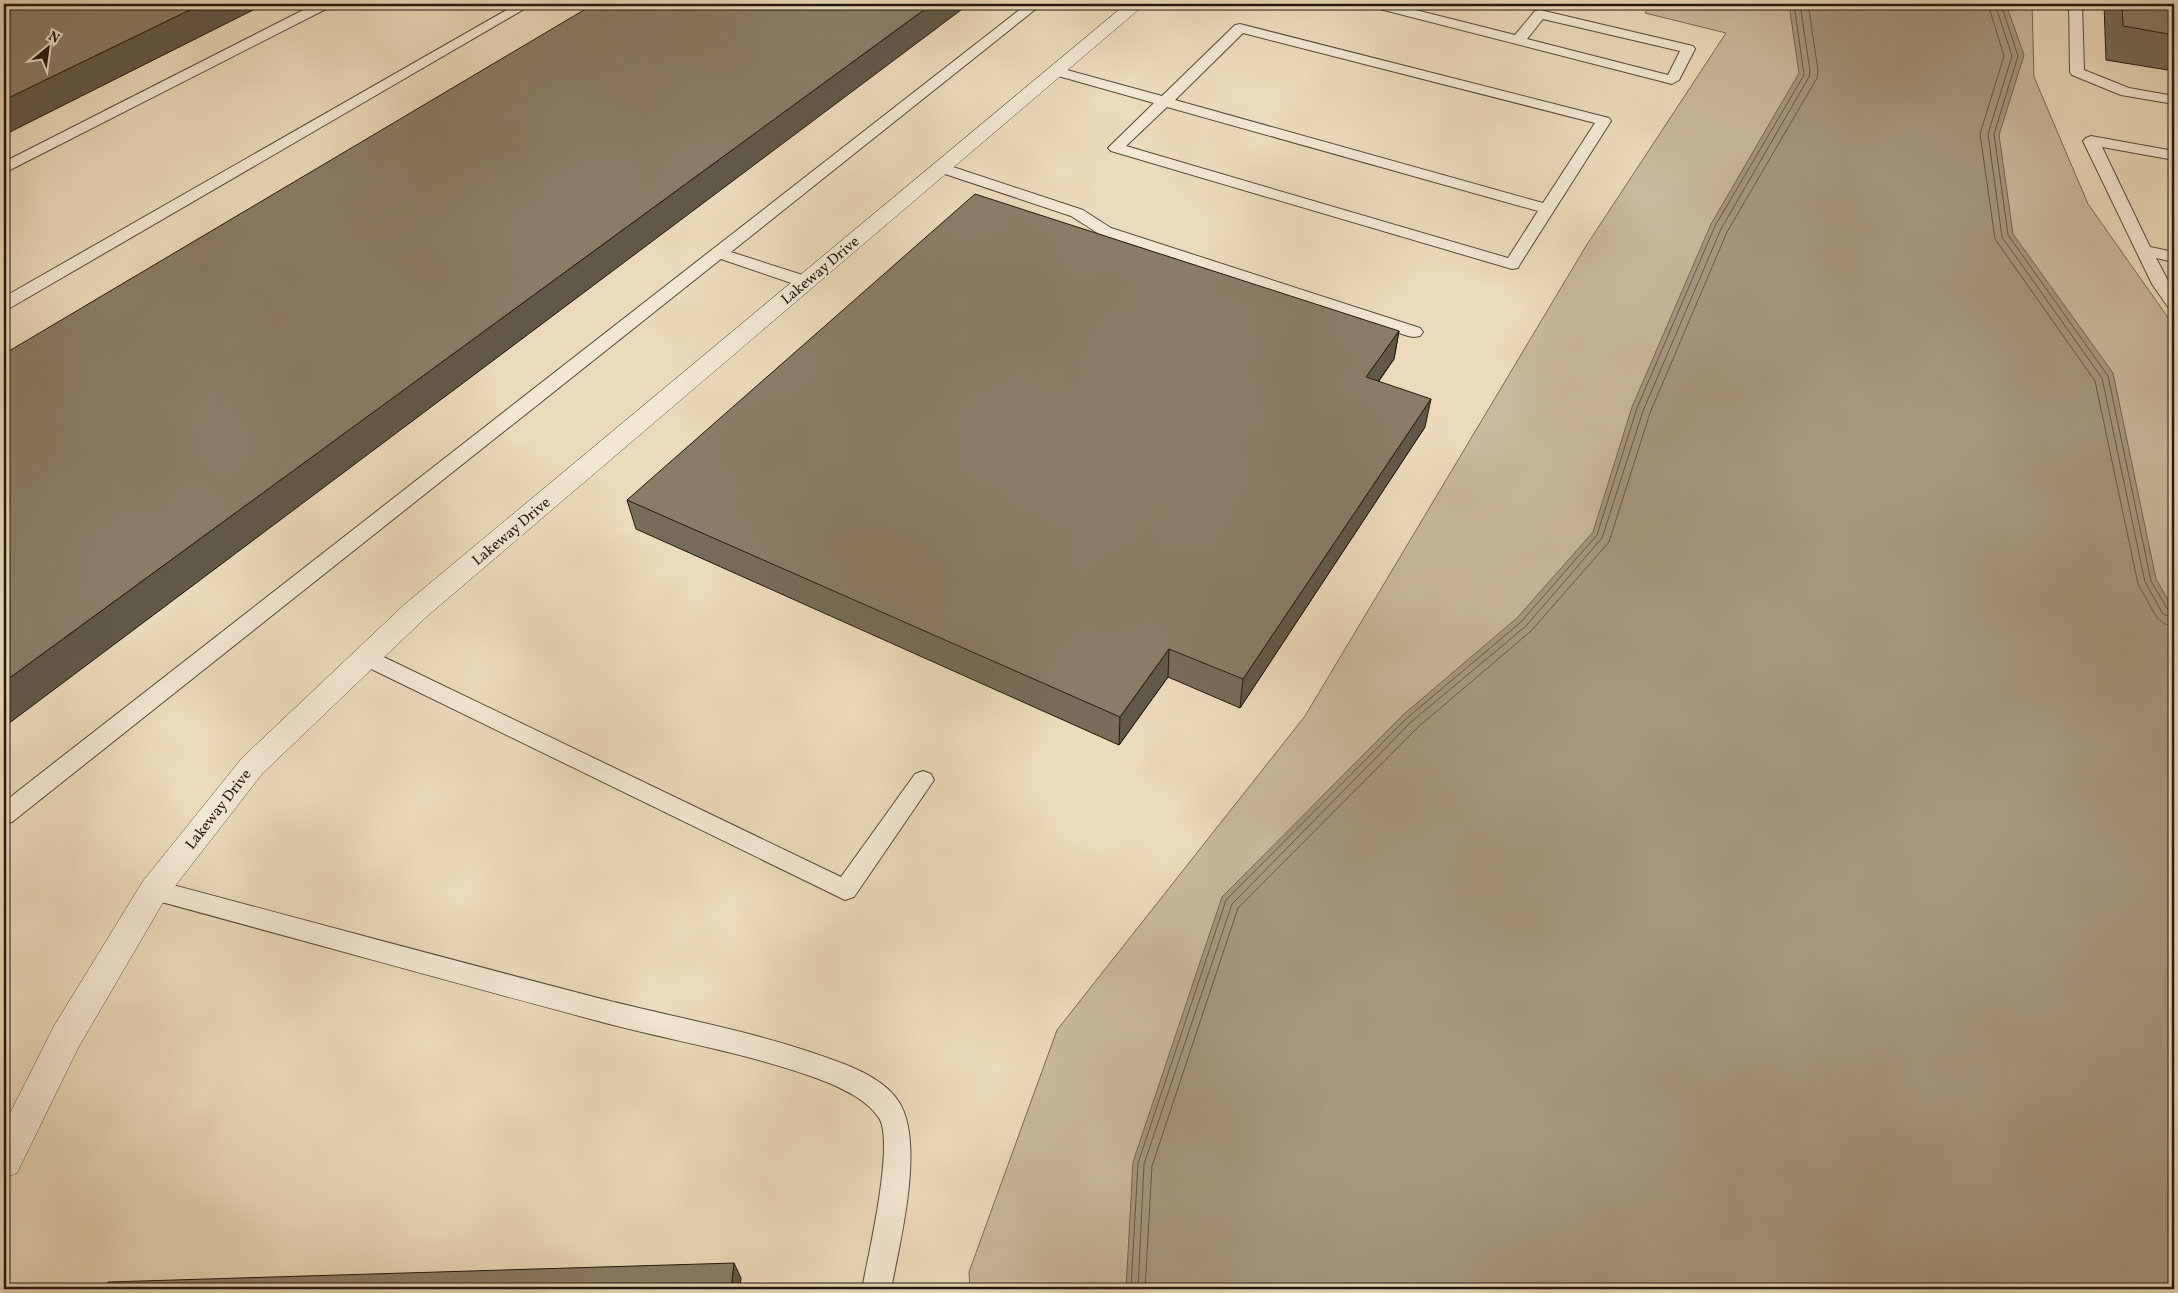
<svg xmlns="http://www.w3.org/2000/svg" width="2178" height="1293" font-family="Vollkorn,serif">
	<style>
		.green { fill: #c9b99e; stroke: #756956 }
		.water { fill: #a69881; stroke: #716553 }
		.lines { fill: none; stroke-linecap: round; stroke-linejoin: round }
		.shore { stroke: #645848; stroke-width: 1 }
		.service-casing { stroke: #54493a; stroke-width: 2 }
		.tertiary-casing { stroke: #54493a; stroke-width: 1 }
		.service { fill: #f2e7d3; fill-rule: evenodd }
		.tertiary { fill: #f2e7d3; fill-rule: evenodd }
		.wall { fill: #776c59; stroke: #21190f }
		.shaded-wall { fill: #615849; stroke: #21190f }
		.building { fill: #8a7d68; stroke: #21190f }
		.labels { text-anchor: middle; stroke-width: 4; stroke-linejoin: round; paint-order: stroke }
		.street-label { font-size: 15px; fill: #21190f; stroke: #f2e7d3 }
	</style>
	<rect width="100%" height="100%" fill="#ebdabb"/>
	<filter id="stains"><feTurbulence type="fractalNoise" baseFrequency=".004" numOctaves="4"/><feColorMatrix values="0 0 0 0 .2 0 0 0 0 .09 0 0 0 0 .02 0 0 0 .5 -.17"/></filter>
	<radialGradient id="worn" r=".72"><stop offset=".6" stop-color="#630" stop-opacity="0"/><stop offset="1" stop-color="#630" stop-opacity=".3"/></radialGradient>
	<path class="green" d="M1651 4H2032L2034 77 2088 204 2174 326V1289H970L969 1272 1057 1030 1305 716 1586 246 1726 33 1645 13Z"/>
	<path class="water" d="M1789 4H2006L2024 55 1999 135 2013 234 2113 373 2156 579 2174 610V1289H1126L1133 1162 1222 897 1404 714 1517 618 1593 532 1632 407 1711 224 1799 73Z"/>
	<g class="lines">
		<path class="shore" d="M1988 4 2004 56 1980 134 1995 239 2095 381 2138 584 2157 618 2165 624 2174 626
			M1995 4 2012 56 1988 134 2002 237 2102 378 2145 582 2163 614 2174 618
			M2001 4 2018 56 1994 134 2008 235 2108 376 2151 581 2168 610 2174 612
			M1131 1289 1138 1163 1226 900 1407 718 1521 622 1597 535 1637 408 1715 226 1804 75 1794 4
			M1138 1289 1144 1164 1232 904 1411 722 1526 626 1602 538 1643 411 1721 229 1809 77 1810 71 1800 4
			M1145 1289 1152 1166 1238 908 1417 728 1531 631 1609 542 1650 413 1727 232 1817 78 1818 70 1808 4"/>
		<g class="service-casing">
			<path id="service" d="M315 4H332L330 7 4 173V162Z
				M517 4H533L10 308 4 309V297Z
				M1027 4H1042L731 252 812 278 814 282 812 286H800L721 259 12 822 4 824V802Z
				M1370 4H1392L1515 35 1535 11 1540 10 1693 46 1695 49 1679 80 1672 84 1372 7ZM1543 19 1680 51 1668 75 1527 39Z
				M2069 4H2082L2084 70 2129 88 2174 96V104L2121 95 2072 75 2070 72Z
				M1240 24 1609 118 1611 121 1520 264 1518 268 1512 269 1111 151 1108 148 1111 145 1154 103 1051 74 1049 71 1056 67 1162 96 1235 25ZM1243 33 1595 123 1543 203 1175 100ZM1167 107 1538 211 1508 258 1126 146Z
				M2091 136 2174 151V160L2102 147 2150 247 2174 252V262L2156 258 2174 292V308L2168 307 2152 284 2083 141 2086 138Z
				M941 163 1083 210 1111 228 1420 328 1423 332 1420 336 1414 337 1408 336 1099 234 1071 216 936 171 933 168 936 165Z
				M367 649 841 877 915 774 923 771 931 774 934 780 854 897 845 900 359 663 356 657 359 651Z
				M154 880C302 919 450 960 598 998 680 1019 765 1033 844 1064 864 1072 887 1083 899 1102 925 1143 900 1242 891 1289H862C868 1257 895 1142 879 1118 868 1101 847 1091 829 1083 756 1054 675 1042 598 1021 450 982 302 940 154 900L145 897 142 890 145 883Z"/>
		</g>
		<g class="tertiary-casing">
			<path id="tertiary" d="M1126 4H1145L425 618 262 774 165 899 78 1048 17 1173 4 1178V1125L54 1026 143 881 242 758 405 604Z"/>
		</g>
		<use href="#service" class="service"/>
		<use href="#tertiary" class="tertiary"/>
	</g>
	<path class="wall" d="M1618 4H1647L1643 10Z
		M2104 4H2174V71L2106 60Z
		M1399 331 1394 359 1379 381 1425 427 1240 708 1168 677 1119 745 636 529 627 500Z"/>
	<path class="shaded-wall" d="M202 4H265L4 135V100Z
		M932 4H969L4 727V682Z
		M1399 331 1394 359 1361 405 1366 377Z
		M1431 399 1425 427 1240 708 1243 679Z
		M1169 649 1168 677 1119 745 1120 717Z
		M734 1263 741 1278 740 1289H731Z"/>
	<path class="building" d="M4 4H202L4 100Z
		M594 4H932L4 682V354Z
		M2122 4H2174V35L2123 26Z
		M975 194 1399 331 1366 377 1431 399 1243 679 1169 649 1120 717 627 500Z
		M734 1263 731 1289H106L108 1282Z"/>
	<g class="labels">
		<g class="street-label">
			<text transform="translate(820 270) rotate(-40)" y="5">Lakeway Drive</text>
			<text transform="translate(511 531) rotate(-40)" y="5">Lakeway Drive</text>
			<text transform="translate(218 809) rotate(-52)" y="5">Lakeway Drive</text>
		</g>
	</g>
	<rect width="2178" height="1293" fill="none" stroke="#ebdabb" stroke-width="20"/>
	<rect x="5" y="5" width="2168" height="1283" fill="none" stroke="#21190f" stroke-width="2.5"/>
	<rect x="10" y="10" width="2158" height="1273" fill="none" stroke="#21190f"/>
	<g transform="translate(48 48) rotate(29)" stroke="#f2e7d3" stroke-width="4" paint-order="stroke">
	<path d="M0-4L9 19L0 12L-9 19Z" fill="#21190f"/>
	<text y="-8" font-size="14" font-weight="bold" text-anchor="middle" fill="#21190f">N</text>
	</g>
	<rect width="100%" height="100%" filter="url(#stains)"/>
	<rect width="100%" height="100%" fill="url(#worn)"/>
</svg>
